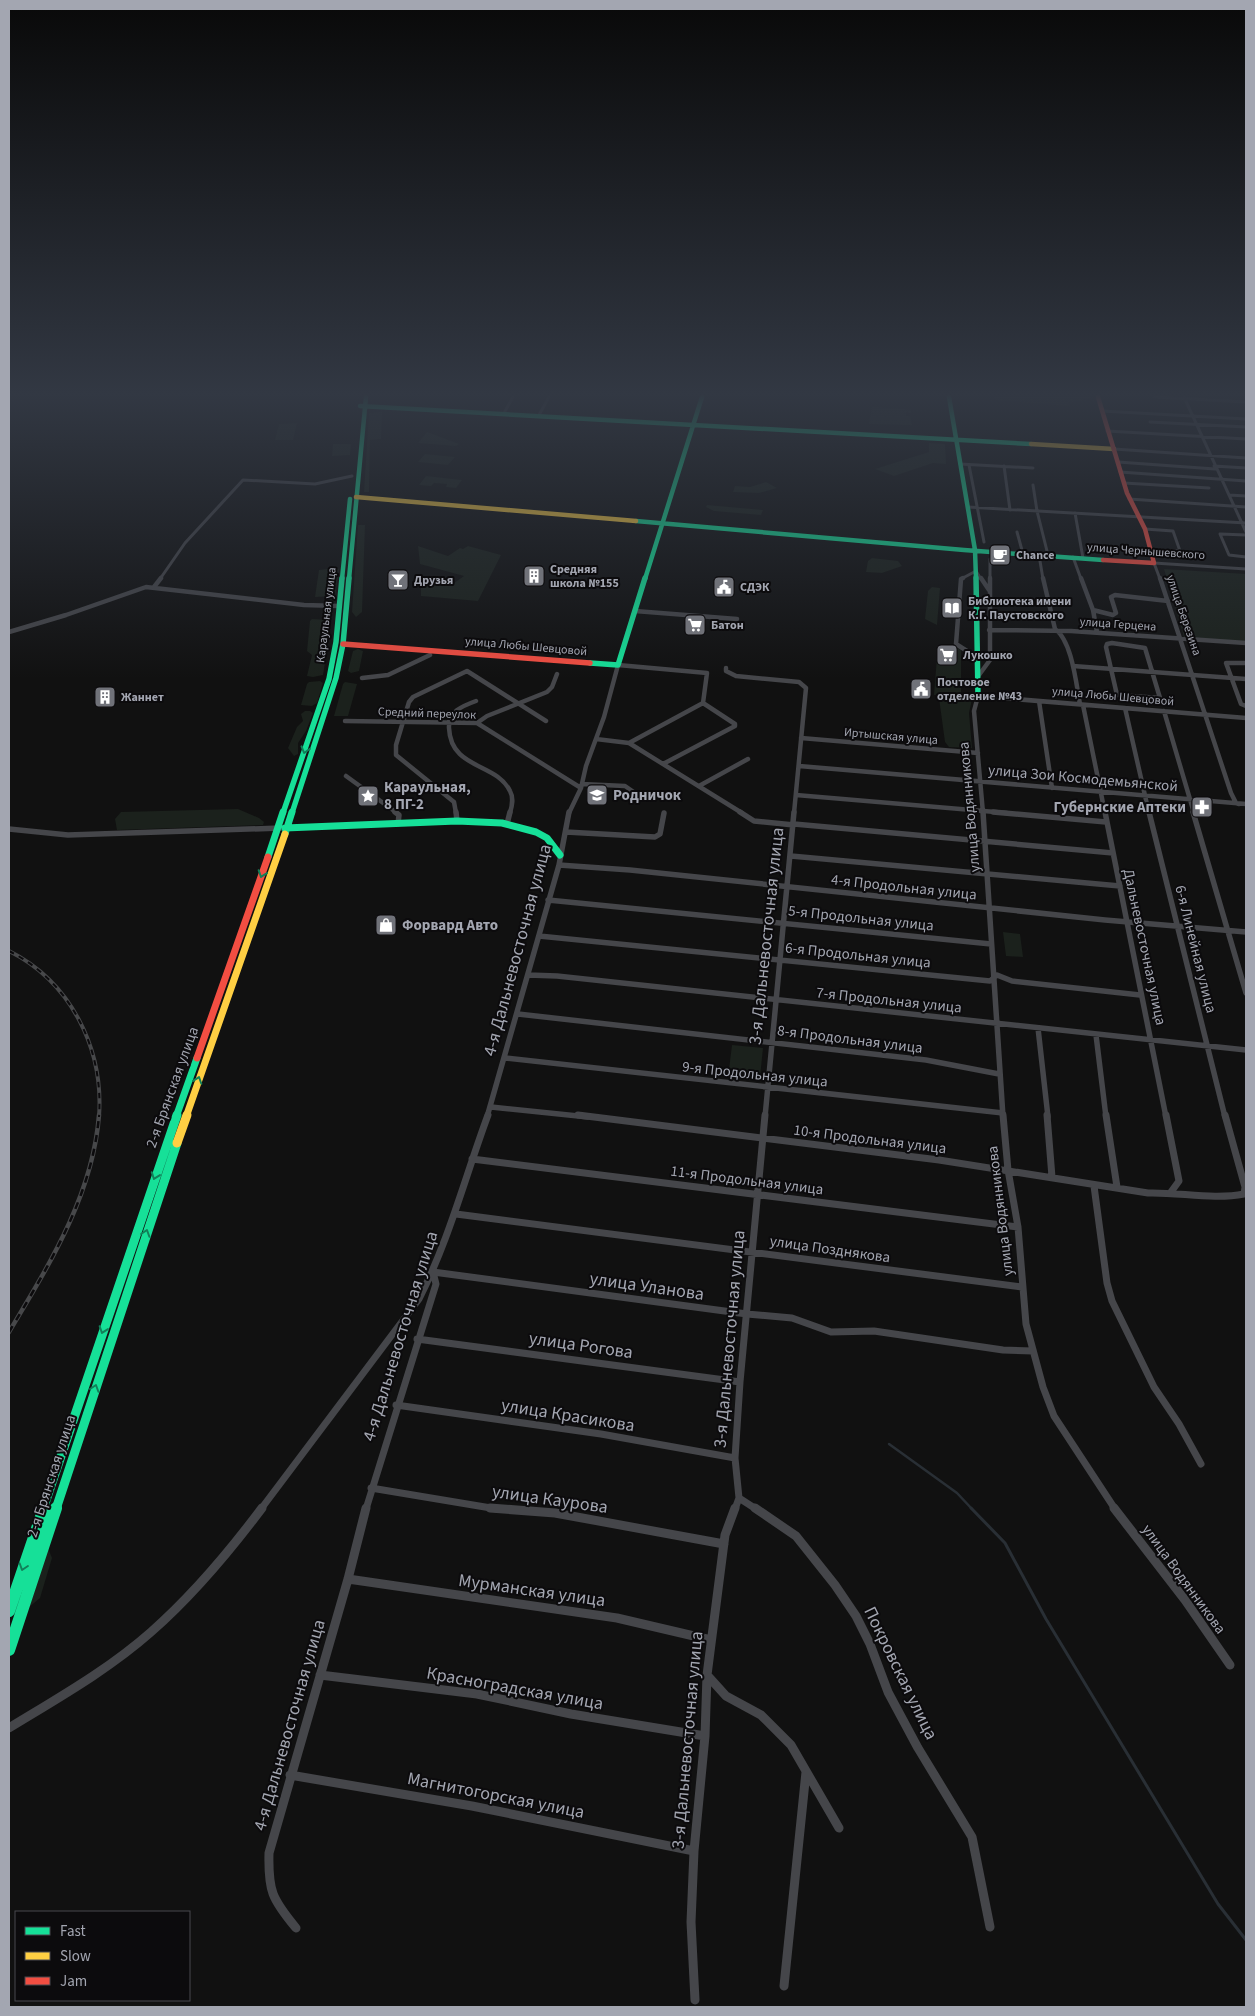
<svg xmlns="http://www.w3.org/2000/svg" width="1255" height="2016" font-family="'Source Sans 3',sans-serif">
	<style>
		.green { fill: #1b211c }
		.lines { fill: none; stroke-linecap: round; stroke-linejoin: round }
		.stream-far1 { stroke: #292f35; stroke-width: 2.5 }
		.stream { stroke: #292f35; stroke-width: 3 }
		.street-far4 { stroke: #45464a; stroke-width: 3 }
		.street-far3 { stroke: #45464a; stroke-width: 4.5 }
		.street-far2 { stroke: #45464a; stroke-width: 5.5 }
		.street-far1 { stroke: #45464a; stroke-width: 7 }
		.street { stroke: #45464a; stroke-width: 9 }
		.fast-far4 { stroke: #16e098; stroke-width: 4.5 }
		.fast-far3 { stroke: #16e098; stroke-width: 5.5 }
		.fast-far2 { stroke: #16e098; stroke-width: 7 }
		.fast-far1 { stroke: #16e098; stroke-width: 9 }
		.fast { stroke: #16e098; stroke-width: 12 }
		.slow-far2 { stroke: #ffcf43; stroke-width: 4.5 }
		.slow-far1 { stroke: #ffcf43; stroke-width: 7 }
		.slow { stroke: #ffcf43; stroke-width: 9 }
		.jam-far2 { stroke: #f24e42; stroke-width: 4.5 }
		.jam-far1 { stroke: #f24e42; stroke-width: 5.5 }
		.jam { stroke: #f24e42; stroke-width: 7 }
		.rail-far1-casing { stroke: #47484a; stroke-width: 4 }
		.rail-casing { stroke: #47484a; stroke-width: 4.5 }
		.rail-far1 { stroke: #0c0b0d; stroke-width: 2; stroke-dasharray: 5.5; stroke-linecap: butt }
		.rail { stroke: #0c0b0d; stroke-width: 2.5; stroke-dasharray: 7; stroke-linecap: butt }
		.oneway { stroke: #128059 }
		.labels { text-anchor: middle; stroke-width: 4; stroke-linejoin: round; paint-order: stroke }
		.far-street-label { font-size: 12px; fill: #a3a6b1; stroke: #0c0b0d }
		.far-poi-label { font-size: 12px; font-weight: bold; fill: #a3a6b1; stroke: #0c0b0d; text-anchor: start }
		.street-label { font-size: 15px; fill: #a3a6b1; stroke: #0c0b0d }
		.poi-label { font-size: 15px; font-weight: bold; fill: #a3a6b1; stroke: #0c0b0d; text-anchor: start }
		.near-street-label { font-size: 18px; fill: #a3a6b1; stroke: #0c0b0d }
	</style>
	<rect width="100%" height="100%" fill="#111"/>
	<path class="green" d="M995 397H1091V398L1069 403 1070 406 995 400Z
		M872 407 931 411 911 410V413L906 412V416H910L912 425 869 424Z
		M382 412 381 439 370 440 369 492H364L369 413Z
		M297 423 293 440H275L279 424Z
		M427 432 430 433 459 444 456 446 418 443Z
		M929 443 945 444 946 464 933 463 894 476 875 469 929 452Z
		M333 444H351L350 455 332 456Z
		M425 454 455 457 448 465 418 462Z
		M426 476 462 480 456 488 446 487 447 484 434 483 431 486 419 485Z
		M766 482 777 488 759 493 733 492 735 486 750 487Z
		M707 505 763 510 761 515 714 511 706 507Z
		M358 525H365L362 612 356 617 352 612Z
		M418 546 448 556 460 548 463 549 468 546 501 555 478 601 421 596V588L432 580 450 586 464 576 420 564Z
		M872 558 898 561 902 566 882 573 866 572 868 561Z
		M336 568 339 569 335 596 315 597 319 570Z
		M1164 569 1246 574V642L1184 637Z
		M932 587 940 588 937 625 925 619 928 591Z
		M312 619 327 620 330 633 323 675 313 677 307 676 312 655 307 651 310 621Z
		M950 645 961 650V693L934 695 937 657 949 658Z
		M358 649 363 651 359 671 351 673 348 671 353 651Z
		M320 681 323 683 317 703 312 706 301 705 307 684 309 682Z
		M345 682 357 684 348 716H334L343 684Z
		M968 697 972 699 969 713 972 748 949 747 945 742 939 698Z
		M305 711H310L313 713 306 731 298 743V754L294 756 288 748 297 727 303 721 301 714Z
		M238 809 259 818 264 822 263 825 117 830 115 819 121 812Z
		M1003 932 1020 934 1023 957 1006 956Z
		M732 1045 763 1048 760 1077 749 1080 728 1078Z
		M48 1548 52 1558 40 1598 28 1608Z"/>
	<g class="lines">
		<path class="stream-far1" d="M889 1444 957 1493 972 1509"/>
		<path class="stream" d="M971 1508 1005 1543 1046 1619 1218 1904 1246 1940"/>
		<path class="street-far4" d="M1155 397 1246 402
			M1184 397 1246 532
			M1102 411 1246 419
			M504 413 513 397
			M539 415 549 397
			M1150 422 1246 427
			M1107 431 1246 439
			M1114 449 1246 458
			M1118 462 1215 469
			M960 464 1033 468
			M969 465 984 542
			M1004 466 1010 510
			M1214 466 1246 468
			M1120 472 1246 481
			M1124 483 1209 488
			M1033 485 1037 511 1048 555
			M1229 495 1246 496
			M1129 499 1246 507
			M968 507 1246 523
			M1075 513 1083 558
			M1145 529 1173 531 1180 551 1150 550
			M1017 532 1023 554
			M1246 535 1220 534 1229 555 1246 557
			M1039 555 1043 579
			M1073 557 1081 579
			M990 559V579
			M160 579 185 543 243 480 315 484 352 476
			M961 579 976 571 981 579
			M1160 579 1154 563 1246 569"/>
		<path class="street-far3" d="M963 578 961 579 956 644 978 658
			M981 578 989 590
			M1043 578 1055 629C1072 641 1076 683 1080 704
			M1081 578 1093 610 1097 632
			M1160 578 1231 793 1236 803 1239 804
			M154 587 161 578
			M1093 610 1113 615 1116 613 1111 597 1115 595 1168 601
			M635 611 737 619
			M989 630 1071 631 1246 643
			M9 632 66 615 146 587 304 605 339 606
			M1112 643 1145 648 1160 698 1117 695 1106 647 1107 644Z
			M1246 663H1226L1241 704 1246 706
			M1073 666 1246 679
			M726 668V671L736 676 799 682 806 688 794 813
			M979 675 990 660V578
			M362 678 388 675 430 655
			M476 701C462 706 448 712 449 728 451 770 496 762 510 791 514 798 512 806 510 813
			M1039 701 1052 788
			M1083 705 1105 813
			M1125 708 1149 813
			M1164 711 1194 813
			M345 721 477 723 581 788
			M477 723 487 716 547 692 552 687 557 674
			M801 738 978 753
			M596 739 629 743 742 813
			M663 764 735 726V724L703 703
			M799 766 1246 804
			M346 776 397 813
			M582 784 625 786 638 795
			M699 786 748 759
			M796 795 1007 813
			M456 813 454 802 396 755V745L409 702 413 697 467 671 546 721
			M569 813 581 788 586 766 604 717 618 665 707 673 703 703 629 743
			M983 813 974 711 978 696 1246 718"/>
		<path class="street-far2" d="M395 812 399 815 398 824
			M456 812 457 821
			M740 812 754 821 794 825
			M983 812 1003 1117
			M993 812 1106 822
			M1105 812 1166 1117
			M1149 812 1225 1117
			M1193 812 1246 993
			M507 824 510 812
			M794 824 1113 853
			M9 829 68 835 281 828
			M566 832 655 837 660 834 664 813
			M791 856 1120 886
			M559 865 630 870 1105 920 1246 932
			M548 900 991 944
			M539 936 990 981 997 975 1012 981 1140 995
			M528 975 557 976 1246 1050
			M518 1014 926 1060 999 1074
			M1038 1028 1048 1117
			M1096 1035 1106 1117
			M505 1058 1003 1113
			M491 1107 588 1117
			M487 1117 559 865 569 812
			M765 1117 794 812"/>
		<path class="street-far1" d="M578 1115 939 1160 1148 1193C1179 1192 1213 1200 1244 1194L1245 1187 1225 1115
			M1003 1115 1008 1170 1018 1227 1026 1324 1043 1387 1054 1416 1115 1509
			M1047 1115 1052 1177
			M1106 1115 1117 1187
			M1166 1115 1179 1181 1171 1192
			M472 1159 1018 1227
			M1094 1186 1107 1283 1112 1301 1154 1387 1179 1424 1201 1464
			M456 1214 1022 1287
			M433 1272 747 1314 792 1318 831 1332 874 1331 1003 1350 1033 1351
			M417 1339 740 1382
			M396 1405 601 1434 735 1458
			M371 1488 497 1509
			M739 1498 756 1509
			M261 1509 419 1299C449 1240 465 1177 488 1115
			M366 1509 436 1284 433 1272
			M735 1509 739 1498 735 1458 740 1382 765 1115"/>
		<path class="street" d="M490 1508 555 1513 724 1544
			M755 1508 796 1536 835 1585 856 1616 870 1644 888 1692 918 1748 972 1837 990 1927
			M1114 1508 1185 1600 1230 1665
			M348 1579 617 1618 711 1640
			M320 1675 477 1694 571 1714 705 1736
			M707 1675 726 1696 761 1715 791 1745 839 1828
			M9 1728C58 1698 108 1670 151 1632 192 1596 229 1552 262 1508
			M290 1775 472 1806 694 1851
			M296 1928C272 1899 268 1891 269 1853L348 1579 366 1508
			M784 1986 806 1772
			M695 2000 691 1922 694 1851 705 1736 707 1675 725 1535 735 1508"/>
		<path class="fast-far4" d="M949 397 975 550 976 579
			M360 406 1031 444
			M636 521 964 550 1103 560
			M342 579 350 499
			M349 579 366 397
			M645 579 702 397"/>
		<path class="fast-far3" d="M976 578 978 696
			M590 663 618 665 645 578
			M283 813 329 679 336 642 342 578
			M292 813 336 678 343 644 349 578"/>
		<path class="fast-far2" d="M285 828 457 821 502 823 536 832 547 838 560 855
			M285 834 292 812
			M268 857 283 812
			M176 1117 197 1058"/>
		<path class="fast-far1" d="M43 1509 177 1115
			M56 1509 177 1143"/>
		<path class="fast" d="M9 1611 44 1508
			M9 1650 56 1508"/>
		<path class="slow-far2" d="M1031 444 1114 449
			M356 497 636 521"/>
		<path class="slow-far1" d="M186 1117 285 834"/>
		<path class="slow" d="M177 1143 187 1115"/>
		<path class="jam-far2" d="M1098 397 1127 493 1145 529 1154 563 1103 560"/>
		<path class="jam-far1" d="M343 644 590 663"/>
		<path class="jam" d="M197 1058 268 857"/>
		<g class="rail-far1-casing">
			<path id="rail-far1" d="M9 951C71 982 104 1049 99 1117"/>
		</g>
		<g class="rail-casing">
			<path id="rail" d="M9 1332C49 1265 93 1195 99 1115"/>
		</g>
		<use href="#rail-far1" class="rail-far1"/>
		<use href="#rail" class="rail"/>
	</g>
	<defs><path id="oneway-chevron" d="M-2-3.5L2.5 0L-2 3.5" fill="none" stroke-width="1.6" stroke-linecap="round" stroke-linejoin="round" transform="scale(1.25)"/></defs>
	<g class="oneway">
		<use href="#oneway-chevron" transform="translate(305 750) rotate(107)"/>
		<use href="#oneway-chevron" transform="translate(262 874) rotate(109)"/>
		<use href="#oneway-chevron" transform="translate(198 1080) rotate(-71)"/>
		<use href="#oneway-chevron" transform="translate(155 1176) rotate(110)"/>
		<use href="#oneway-chevron" transform="translate(146 1233) rotate(-72)"/>
		<use href="#oneway-chevron" transform="translate(103 1330) rotate(109)"/>
		<use href="#oneway-chevron" transform="translate(95 1388) rotate(-72)"/>
		<use href="#oneway-chevron" transform="translate(23 1567) rotate(108)"/>
	</g>
	<linearGradient id="sky" x2="0" y2="1"><stop stop-color="#090909"/><stop offset="0.58" stop-color="#323843"/><stop offset="1" stop-color="#323843" stop-opacity="0"/></linearGradient>
	<rect width="1255" height="679" fill="url(#sky)"/>
	<defs>
		<g id="cafe-square" transform="scale(1.125)"><rect x="-9" y="-9" width="18" height="18" rx="4" fill="#707279" stroke="#0c0b0d"/><path d="M-5.5-4.5H6V0H3Q3 3.5 0 3.5H-2.5Q-5.5 3.5-5.5 0ZM3-3.2v2h1.7v-2ZM-6 4.5H4V6H-6Z" fill="#fff"/></g>
		<g id="building-square" transform="scale(1.125)"><rect x="-9" y="-9" width="18" height="18" rx="4" fill="#707279" stroke="#0c0b0d"/><path d="M-4-6H4V6H1V3H-1V6H-4ZM-2.5-4.3h1.7v1.8h-1.7ZM.8-4.3h1.7v1.8H.8ZM-2.5-1h1.7V.8h-1.7ZM.8-1h1.7V.8H.8Z" fill="#fff"/></g>
		<g id="bar-square" transform="scale(1.125)"><rect x="-9" y="-9" width="18" height="18" rx="4" fill="#707279" stroke="#0c0b0d"/><path d="M-6-5H6L.8 .8V4.5H3.5V6h-7V4.5H-.8V.8Z" fill="#fff"/></g>
		<g id="civic-square" transform="scale(1.125)"><rect x="-9" y="-9" width="18" height="18" rx="4" fill="#707279" stroke="#0c0b0d"/><path d="M-.6-6.5H3V-4.5H.6V-3L4-1V1h2V6H-6V1h2V-1L-.6-3ZM-1.2 2.5V6h2.4V2.5Z" fill="#fff"/></g>
		<g id="library-square" transform="scale(1.125)"><rect x="-9" y="-9" width="18" height="18" rx="4" fill="#707279" stroke="#0c0b0d"/><path d="M-6-4Q-3-5.5-.7-3.5V5Q-3 3-6 4ZM6-4Q3-5.5 .7-3.5V5Q3 3 6 4Z" fill="#fff"/></g>
		<g id="supermarket-square" transform="scale(1.125)"><rect x="-9" y="-9" width="18" height="18" rx="4" fill="#707279" stroke="#0c0b0d"/><path d="M-6-5.5h2.5l.6 2H6L4.5 2H-2.5L-4.4-4H-6ZM-1.5 3.2a1.3 1.3 0 1 0 .1 0ZM3 3.2a1.3 1.3 0 1 0 .1 0Z" fill="#fff"/></g>
		<g id="school-square" transform="scale(1.125)"><rect x="-9" y="-9" width="18" height="18" rx="4" fill="#707279" stroke="#0c0b0d"/><path d="M0-5L7-2L0 1L-7-2ZM-4 1L0 2.5L4 1V4Q0 6-4 4Z" fill="#fff"/></g>
		<g id="sight-square" transform="scale(1.125)"><rect x="-9" y="-9" width="18" height="18" rx="4" fill="#707279" stroke="#0c0b0d"/><path d="M0-6L1.8-2.2L6-1.7L2.9 1.2L3.7 5.4L0 3.3L-3.7 5.4L-2.9 1.2L-6-1.7L-1.8-2.2Z" fill="#fff"/></g>
		<g id="pharmacy-square" transform="scale(1.125)"><rect x="-9" y="-9" width="18" height="18" rx="4" fill="#707279" stroke="#0c0b0d"/><path d="M-2-6h4v4h4v4h-4v4h-4v-4h-4v-4h4Z" fill="#fff"/></g>
		<g id="shop-square" transform="scale(1.125)"><rect x="-9" y="-9" width="18" height="18" rx="4" fill="#707279" stroke="#0c0b0d"/><path d="M-5-2.5h2.3a2.7 3.5 0 0 1 5.4 0H5L5.5 6h-11ZM-1.5-2.5h3a1.5 2.3 0 0 0-3 0Z" fill="#fff"/></g>
	</defs>
	<g fill-rule="evenodd">
		<use href="#cafe-square" x="1000" y="555"/>
		<use href="#building-square" x="534" y="576"/>
		<use href="#bar-square" x="398" y="580"/>
		<use href="#civic-square" x="724" y="587"/>
		<use href="#library-square" x="952" y="608"/>
		<use href="#supermarket-square" x="695" y="625"/>
		<use href="#supermarket-square" x="947" y="655"/>
		<use href="#civic-square" x="921" y="689"/>
		<use href="#building-square" x="105" y="697"/>
		<use href="#school-square" x="597" y="795"/>
		<use href="#sight-square" x="368" y="796"/>
		<use href="#pharmacy-square" x="1202" y="807"/>
		<use href="#shop-square" x="386" y="925"/>
	</g>
	<g class="labels">
		<g class="far-street-label">
			<text transform="translate(1146 551) rotate(4)" y="4">улица Чернышевского</text>
			<text transform="translate(326 615) rotate(-83)" y="4">Караульная улица</text>
			<text transform="translate(1184 615) rotate(71)" y="4">улица Березина</text>
			<text transform="translate(1118 624) rotate(4)" y="4">улица Герцена</text>
			<text transform="translate(526 646) rotate(5)" y="4">улица Любы Шевцовой</text>
			<text transform="translate(1113 696) rotate(5)" y="4">улица Любы Шевцовой</text>
			<text transform="translate(427 713) rotate(2)" y="4">Средний переулок</text>
			<text transform="translate(891 736) rotate(5)" y="4">Иртышская улица</text>
		</g>
		<g class="far-poi-label">
			<text x="1016" y="559">Chance</text>
			<text x="550" y="573">Средняя<tspan x="550" dy="14">школа №155</tspan></text>
			<text x="414" y="584">Друзья</text>
			<text x="740" y="591">СДЭК</text>
			<text x="968" y="605">Библиотека имени<tspan x="968" dy="14">К.Г. Паустовского</tspan></text>
			<text x="711" y="629">Батон</text>
			<text x="963" y="659">Лукошко</text>
			<text x="937" y="686">Почтовое<tspan x="937" dy="14">отделение №43</tspan></text>
			<text x="121" y="701">Жаннет</text>
		</g>
		<g class="street-label">
			<text transform="translate(1083 778) rotate(5)" y="5">улица Зои Космодемьянской</text>
			<text transform="translate(969 807) rotate(-95)" y="5">улица Водянникова</text>
			<text transform="translate(904 887) rotate(6)" y="5">4-я Продольная улица</text>
			<text transform="translate(861 918) rotate(6)" y="5">5-я Продольная улица</text>
			<text transform="translate(1145 947) rotate(78)" y="5">Дальневосточная улица</text>
			<text transform="translate(1196 949) rotate(76)" y="5">6-я Линейная улица</text>
			<text transform="translate(858 955) rotate(6)" y="5">6-я Продольная улица</text>
			<text transform="translate(889 1000) rotate(6)" y="5">7-я Продольная улица</text>
			<text transform="translate(850 1039) rotate(7)" y="5">8-я Продольная улица</text>
			<text transform="translate(755 1074) rotate(6)" y="5">9-я Продольная улица</text>
			<text transform="translate(172 1087) rotate(-70)" y="5">2-я Брянская улица</text>
			<text transform="translate(870 1139) rotate(7)" y="5">10-я Продольная улица</text>
			<text transform="translate(747 1180) rotate(7)" y="5">11-я Продольная улица</text>
			<text transform="translate(1000 1211) rotate(-97)" y="5">улица Водянникова</text>
			<text transform="translate(830 1249) rotate(8)" y="5">улица Позднякова</text>
			<text transform="translate(51 1476) rotate(-72)" y="5">2-я Брянская улица</text>
			<text transform="translate(1184 1579) rotate(54)" y="5">улица Водянникова</text>
		</g>
		<g class="poi-label">
			<text x="384" y="792">Караульная,<tspan x="384" dy="17">8 ПГ-2</tspan></text>
			<text x="613" y="800">Родничок</text>
			<text x="1186" y="812" text-anchor="end">Губернские Аптеки</text>
			<text x="402" y="930">Форвард Авто</text>
		</g>
		<g class="near-street-label">
			<text transform="translate(766 936) rotate(-84)" y="6">3-я Дальневосточная улица</text>
			<text transform="translate(517 950) rotate(-75)" y="6">4-я Дальневосточная улица</text>
			<text transform="translate(647 1286) rotate(8)" y="6">улица Уланова</text>
			<text transform="translate(400 1336) rotate(-73)" y="6">4-я Дальневосточная улица</text>
			<text transform="translate(729 1339) rotate(-85)" y="6">3-я Дальневосточная улица</text>
			<text transform="translate(581 1345) rotate(8)" y="6">улица Рогова</text>
			<text transform="translate(568 1415) rotate(9)" y="6">улица Красикова</text>
			<text transform="translate(550 1499) rotate(8)" y="6">улица Каурова</text>
			<text transform="translate(532 1590) rotate(8)" y="6">Мурманская улица</text>
			<text transform="translate(901 1673) rotate(64)" y="6">Покровская улица</text>
			<text transform="translate(515 1688) rotate(10)" y="6">Красноградская улица</text>
			<text transform="translate(289 1725) rotate(-74)" y="6">4-я Дальневосточная улица</text>
			<text transform="translate(687 1740) rotate(-85)" y="6">3-я Дальневосточная улица</text>
			<text transform="translate(496 1795) rotate(11)" y="6">Магнитогорская улица</text>
		</g>
	</g>
	<rect width="1255" height="2016" fill="none" stroke="#a3a6b1" stroke-width="20"/>
	<rect x="15" y="1911" width="175" height="90" fill="#0c0b0d" stroke="#48494f"/>
	<rect x="25" y="1927" width="25" height="8" fill="#16e098" stroke="#48494f"/>
	<text x="60" y="1936" font-size="15" fill="#a3a6b1">Fast</text>
	<rect x="25" y="1952" width="25" height="8" fill="#ffcf43" stroke="#48494f"/>
	<text x="60" y="1961" font-size="15" fill="#a3a6b1">Slow</text>
	<rect x="25" y="1977" width="25" height="8" fill="#f24e42" stroke="#48494f"/>
	<text x="60" y="1986" font-size="15" fill="#a3a6b1">Jam</text>
</svg>
